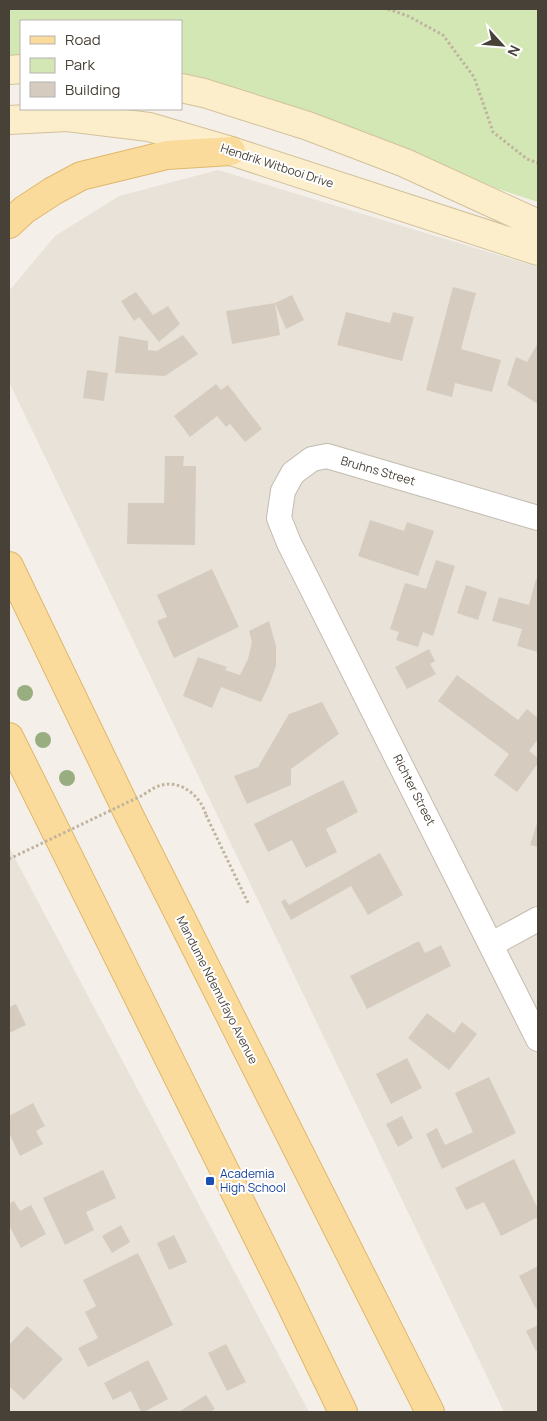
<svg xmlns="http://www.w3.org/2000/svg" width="547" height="1421" font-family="Manrope,sans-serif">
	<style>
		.residential { fill: #e8e2d8 }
		.green { fill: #d2e7b4 }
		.building { fill: #d5ccbf }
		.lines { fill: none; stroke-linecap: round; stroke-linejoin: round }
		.minor-casing { stroke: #c2bbaf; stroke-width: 26 }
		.secondary-casing { stroke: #d2c19a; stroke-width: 30 }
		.primary-casing { stroke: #e0b76b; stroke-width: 30 }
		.path { stroke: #c1b39e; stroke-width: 3; stroke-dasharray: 2.5 2.5; stroke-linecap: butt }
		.minor { stroke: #fff; stroke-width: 24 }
		.secondary { stroke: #fdeecb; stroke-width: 28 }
		.primary { stroke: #fbdb9c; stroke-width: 28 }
		.path-bridge { stroke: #c1b39e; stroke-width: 3; stroke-dasharray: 2.5 2.5; stroke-linecap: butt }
		.tree { fill: #98ae81 }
		.transit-dot { fill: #1a4fb4; stroke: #fff; stroke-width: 2 }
		.labels { text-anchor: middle; stroke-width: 4; stroke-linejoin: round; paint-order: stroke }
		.street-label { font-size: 12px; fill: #484138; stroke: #fff }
		.transit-label { font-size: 12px; fill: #164399; stroke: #fff; text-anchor: start }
	</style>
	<rect width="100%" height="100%" fill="#f4f0e9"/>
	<path class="residential" d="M218 170 538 267V1412H504L9 382V291L55 236 119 196Z
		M9 847 309 1412H9Z"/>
	<path class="green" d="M9 9H538V202L204 93 181 88V21H21V69L9 70Z"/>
	<path class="building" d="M453 287 476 293 461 349 501 360 492 392 455 383 452 397 426 390Z
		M136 292 153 315 168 306 180 324 159 342 139 317 134 321 121 301Z
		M292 295 304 320 286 329 275 303Z
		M275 303 280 335 232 344 226 311Z
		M346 312 390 323 393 312 414 317 402 361 337 345Z
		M183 335 198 354 165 376 115 373 119 336 148 341V350L157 351Z
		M538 343V404L507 385 516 357 527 362Z
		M87 370 108 373 104 401 83 398Z
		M216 384 221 390 228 385 262 429 245 442 230 424 226 427 217 416 190 437 174 416Z
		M165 456H184L183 466H196L195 545 127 544 128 503H164Z
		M370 520 404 531 407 522 434 531 418 576 358 556Z
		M436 560 455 566 433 636 423 632 418 647 396 640 399 632 390 629 405 583 426 589Z
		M212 569 239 627 174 658 157 621 167 617 157 595Z
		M536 579 538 580V652L517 646 522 629 492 621 499 597 529 605Z
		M466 585 487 592 478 620 457 613Z
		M269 621 276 646V666L269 685 261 702 221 687 212 708 183 696 198 657 227 667 225 670 240 675 248 659 252 642 249 631Z
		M429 649 435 661 430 664 436 674 407 689 395 667Z
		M457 675 518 720 527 709 538 718V739L529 751 538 758V763L517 792 494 775 509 754 438 701Z
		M322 702 339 734 291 769V785L247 804 234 776 258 767 289 714Z
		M343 780 358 812 326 829 337 852 306 868 292 840 268 852 254 824Z
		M538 820V847L530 845Z
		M380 853 403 895 368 915 351 886 291 920 281 902 285 899 289 905Z
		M419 941 425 953 441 945 451 966 367 1009 350 976Z
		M16 1004 26 1025 9 1033V1007Z
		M427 1013 454 1033 462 1022 477 1034 449 1070 408 1038Z
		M407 1058 422 1088 391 1104 376 1074Z
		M489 1077 516 1133 442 1169 426 1134 437 1128 445 1145 473 1132 455 1093Z
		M33 1103 45 1126 36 1131 43 1144 20 1156 9 1133V1116Z
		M402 1116 413 1138 398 1147 386 1124Z
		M514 1159 538 1209V1217L501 1236 484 1202 466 1210 455 1188Z
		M103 1170 116 1198 86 1212 94 1230 65 1245 43 1198Z
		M14 1201 20 1211 31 1205 46 1234 21 1248 9 1225V1204Z
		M121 1225 130 1242 112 1253 102 1236Z
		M174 1235 187 1262 169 1270 157 1243Z
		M138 1253 173 1325 88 1367 78 1348 98 1338 85 1312 96 1306 83 1280Z
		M538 1266V1308L536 1309 519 1276Z
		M538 1325V1350L536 1351 526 1331Z
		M27 1326 63 1359 24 1400 9 1386V1345Z
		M226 1344 246 1382 227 1391 208 1353Z
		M148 1360 168 1399 144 1412H141L131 1391 113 1400 104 1383Z
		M206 1395 215 1409 210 1412H180V1411Z"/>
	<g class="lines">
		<g class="minor-casing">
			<path id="minor" d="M538 518 327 456 312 459 293 473 283 491 279 518 289 543 538 1039
				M492 944 538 919"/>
		</g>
		<g class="secondary-casing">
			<path id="secondary" d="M9 70 21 69
				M181 88 204 93 308 126 405 163 538 224
				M9 120 67 117 149 127 231 151 538 251"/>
		</g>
		<g class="primary-casing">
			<path id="primary" d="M9 224 24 210 53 191 81 176 167 155 231 151
				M9 566 130 817 430 1412
				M9 737 282 1286 343 1412"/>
		</g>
		<path class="path" d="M388 9 408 16 443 35 474 77 493 132 527 159 538 163
			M206 815 249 905"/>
		<use href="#minor" class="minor"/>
		<use href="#secondary" class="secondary"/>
		<use href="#primary" class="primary"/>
		<path class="path-bridge" d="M9 859 141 796C147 793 155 786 162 785 182 780 201 797 206 815"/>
	</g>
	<g class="tree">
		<circle cx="25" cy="693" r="8"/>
		<circle cx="43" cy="740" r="8"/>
		<circle cx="67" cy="778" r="8"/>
	</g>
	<rect class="transit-dot" x="205" y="1176" width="10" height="10" rx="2.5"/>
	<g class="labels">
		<g class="street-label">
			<text transform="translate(277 166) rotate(18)" y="4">Hendrik Witbooi Drive</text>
			<text transform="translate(378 471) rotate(16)" y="4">Bruhns Street</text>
			<text transform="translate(414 790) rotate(63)" y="4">Richter Street</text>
			<text transform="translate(217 990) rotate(63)" y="4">Mandume Ndemufayo Avenue</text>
		</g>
		<g class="transit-label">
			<text x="220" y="1178">Academia<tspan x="220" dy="14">High School</tspan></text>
		</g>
	</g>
	<rect width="547" height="1421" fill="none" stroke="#484138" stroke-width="20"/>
	<rect x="20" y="20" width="162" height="90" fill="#ffffff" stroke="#b6b3af"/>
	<rect x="30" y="36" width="25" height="8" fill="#fbdb9c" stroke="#b6b3af"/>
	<text x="65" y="45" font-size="15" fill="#484138">Road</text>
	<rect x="30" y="58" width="25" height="15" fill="#d2e7b4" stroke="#b6b3af"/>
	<text x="65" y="70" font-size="15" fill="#484138">Park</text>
	<rect x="30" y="82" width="25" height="15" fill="#d5ccbf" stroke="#b6b3af"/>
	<text x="65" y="95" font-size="15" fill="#484138">Building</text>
	<g transform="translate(502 45) rotate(116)" stroke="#ffffff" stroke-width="4" paint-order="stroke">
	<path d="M0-4L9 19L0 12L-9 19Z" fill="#484138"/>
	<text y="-8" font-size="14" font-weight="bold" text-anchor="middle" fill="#484138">N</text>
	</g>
</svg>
